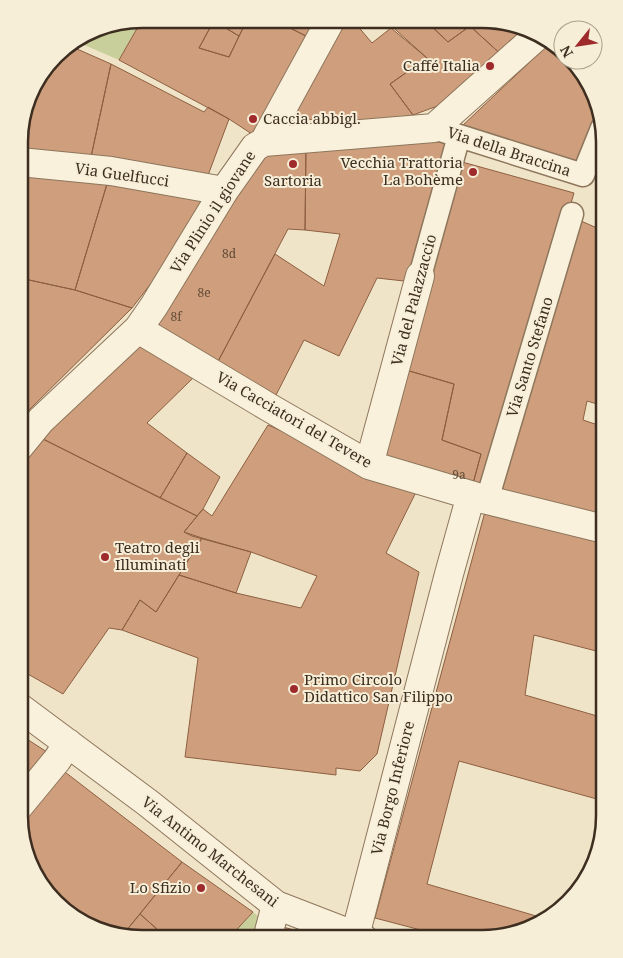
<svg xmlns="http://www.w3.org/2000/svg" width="623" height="958" font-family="'Noto Serif',serif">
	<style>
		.green { fill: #c9cf9b }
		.building { fill: #cf9f7d; stroke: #8d5f41 }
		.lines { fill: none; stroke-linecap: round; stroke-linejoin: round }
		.lane-casing { stroke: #8d765c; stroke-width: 25 }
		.street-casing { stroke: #8d765c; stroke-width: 30 }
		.lane { stroke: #faf1dc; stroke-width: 22 }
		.street { stroke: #faf1dc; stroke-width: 28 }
		.poi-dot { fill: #9e2a2b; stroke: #f7eed8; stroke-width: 2 }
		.labels { text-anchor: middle; stroke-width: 4; stroke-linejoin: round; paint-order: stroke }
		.number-label { font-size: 12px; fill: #624a37 }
		.poi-label { font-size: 15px; fill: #3d2e20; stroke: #f7eed8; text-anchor: end }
		.street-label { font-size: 15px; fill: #3d2e20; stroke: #f7eed8 }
		.rim { fill: none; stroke: #3d2e20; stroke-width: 2.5 }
	</style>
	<rect width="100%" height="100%" fill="#f0e4c8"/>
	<path class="green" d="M102 25H139L119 60 75 41Z
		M253 912 262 919 256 939H228Z"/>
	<path class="building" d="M505 21 532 33 506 59 470 26 448 42 427 22Z
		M387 22H427L448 42 470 26 506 59 462 97 413 115 390 84 427 58Z
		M280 23 312 39 255 136 229 119 119 60 139 25 212 24 199 48 229 57 245 24Z
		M280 23H321L312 39Z
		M334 23H357L356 24 372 43 391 28 427 58 390 84 413 115 378 123 334 125 309 119 287 111Z
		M212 24H219L239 36 229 57 199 48Z
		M219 24H245L239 36Z
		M551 42 557 44 563 53V60H569L595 94 599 116 578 167 461 127Z
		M68 45 111 64 91 157 20 154V125L35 80 45 68H49L52 59 61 49Z
		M111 64 204 112 208 107 229 119 207 178 91 157Z
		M455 139 413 282 377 278 339 356 304 340 273 401 214 369 275 254 324 286 340 234 305 230 306 145Z
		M604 143V181L586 173Z
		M306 145 305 230 288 229 214 369 152 327 263 152Z
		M455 160 574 193 486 495 471 491 481 454 442 440 454 384 399 368Z
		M20 174 107 184 75 290 20 278Z
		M107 184 205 197 183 242 132 308 75 290Z
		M574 218 604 231V349L599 372 604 374V406L587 401 583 420 604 427V479L595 521 495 488Z
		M20 278 75 290 132 308 24 415 19 414Z
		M133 342 193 378 147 423 187 453 160 498 35 435Z
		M399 368 454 384 442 440 481 454 471 491 375 460Z
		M268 425 417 490 386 553 419 572 377 754 360 771 336 768V775L185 757 198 658 122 630 140 600 156 612 179 575 236 593 301 608 317 576 251 552 192 536 184 532 203 509 212 516Z
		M35 435 197 516 184 532 202 538 156 612 140 600 122 630 109 628 63 694 19 669V455Z
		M187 453 220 477 203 509 197 516 160 498Z
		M604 479V523L595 521Z
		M486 508 604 540V653L534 635 525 695 604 718V801L459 761 427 884 543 918 529 930 482 939H455L375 918Z
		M202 538 251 552 236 593 179 575Z
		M19 734 47 752 19 789Z
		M61 769 182 862 121 937 67 914 28 864 20 822Z
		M182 862 253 912 228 939 167 938 140 914Z
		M140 914 167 938H125L121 937Z
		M283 927 315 936 314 939H279Z"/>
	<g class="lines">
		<g class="lane-casing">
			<path id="lane" d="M434 128 583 175 602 128
				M420 276 459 136
				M487 500 572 214"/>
		</g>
		<g class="street-casing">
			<path id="street" d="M264 142 329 23
				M20 162 111 171 224 191
				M138 329 270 408 369 465 487 500 604 529
				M19 447 41 420 138 329 154 306 224 191 255 147 264 142 434 128 537 36
				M369 465 420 276
				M19 707 148 803 276 905 364 939
				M19 806 57 760 68 743
				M355 936 449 574 471 495
				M267 939 276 905"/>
		</g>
		<use href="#lane" class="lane"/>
		<use href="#street" class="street"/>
	</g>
	<g class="poi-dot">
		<circle cx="490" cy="66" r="5"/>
		<circle cx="253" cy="119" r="5"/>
		<circle cx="293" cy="164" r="5"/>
		<circle cx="473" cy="172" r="5"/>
		<circle cx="105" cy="557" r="5"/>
		<circle cx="294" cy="689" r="5"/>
		<circle cx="201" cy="888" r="5"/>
	</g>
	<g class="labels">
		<g class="number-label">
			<text x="229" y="258">8d</text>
			<text x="204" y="297">8e</text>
			<text x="176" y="321">8f</text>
			<text x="459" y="479">9a</text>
		</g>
		<g class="poi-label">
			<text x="480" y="71">Caffé Italia</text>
			<text x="263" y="124" text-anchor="start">Caccia abbigl.</text>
			<text x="463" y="168">Vecchia Trattoria<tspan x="463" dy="17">La Bohème</tspan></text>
			<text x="293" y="186" text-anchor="middle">Sartoria</text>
			<text x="115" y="553" text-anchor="start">Teatro degli<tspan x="115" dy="17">Illuminati</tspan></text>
			<text x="304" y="685" text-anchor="start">Primo Circolo<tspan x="304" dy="17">Didattico San Filippo</tspan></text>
			<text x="191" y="893">Lo Sfizio</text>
		</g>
		<g class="street-label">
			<text transform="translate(509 152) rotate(18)" y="5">Via della Braccina</text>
			<text transform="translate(122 175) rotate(8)" y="5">Via Guelfucci</text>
			<text transform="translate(213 212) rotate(-57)" y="5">Via Plinio il giovane</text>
			<text transform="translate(414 300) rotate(-75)" y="5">Via del Palazzaccio</text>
			<text transform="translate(530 357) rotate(-73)" y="5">Via Santo Stefano</text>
			<text transform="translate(294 420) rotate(30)" y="5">Via Cacciatori del Tevere</text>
			<text transform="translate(393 788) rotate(-76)" y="5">Via Borgo Inferiore</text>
			<text transform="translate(210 852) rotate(38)" y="5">Via Antimo Marchesani</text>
		</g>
	</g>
	<path d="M0 0H623V958H0ZM142 28H482A114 114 0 0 1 596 142V816A114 114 0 0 1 482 930H142A114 114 0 0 1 28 816V142A114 114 0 0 1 142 28Z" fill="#f7eed8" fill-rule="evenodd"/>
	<path class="rim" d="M142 28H482A114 114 0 0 1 596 142V816A114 114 0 0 1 482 930H142A114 114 0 0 1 28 816V142A114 114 0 0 1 142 28Z"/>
	<g transform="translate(578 45) rotate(240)"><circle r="24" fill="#f7eed8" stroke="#ada18e"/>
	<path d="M0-4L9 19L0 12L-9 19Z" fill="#9e2a2b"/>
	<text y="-8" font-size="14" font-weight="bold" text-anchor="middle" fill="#3d2e20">N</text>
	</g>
</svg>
